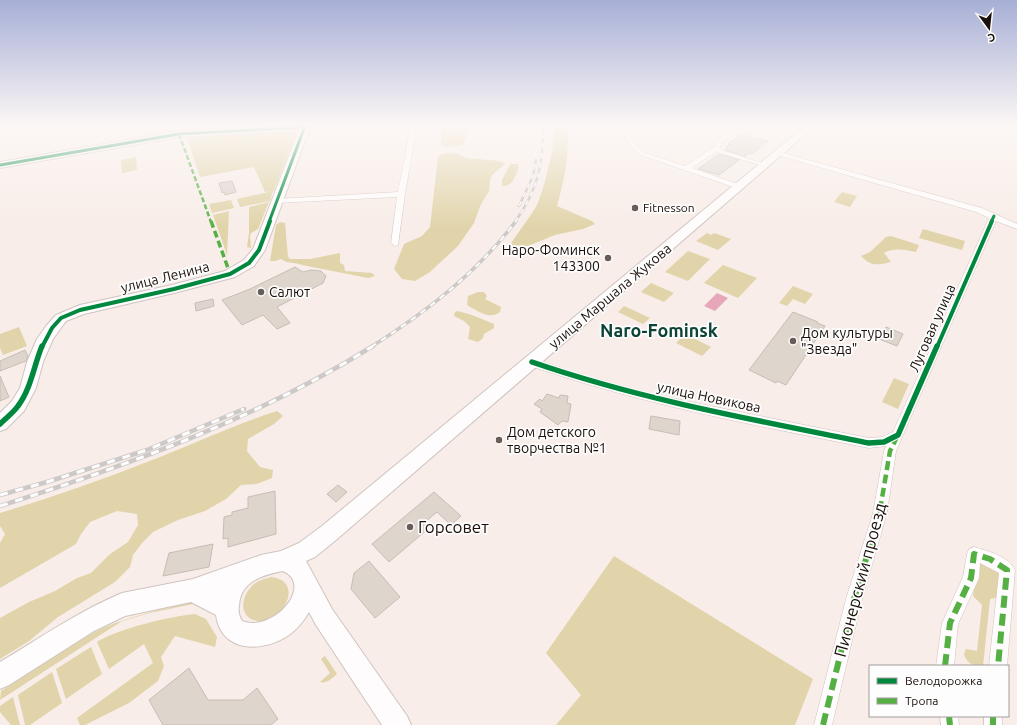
<svg xmlns="http://www.w3.org/2000/svg" width="1017" height="725" font-family="Ubuntu,sans-serif">
	<style>
		.green { fill: #e1d4aa }
		.water { fill: #e6a7ba }
		.building { fill: #ded5cd; stroke: #c6beb6 }
		.lines { fill: none; stroke-linecap: round; stroke-linejoin: round }
		.street-casing { stroke: #cfc4bf; stroke-width: 1 }
		.secondary-casing { stroke: #cfc4bf; stroke-width: 2 }
		.street { fill: #fefcfc; fill-rule: evenodd }
		.secondary { fill: #fefcfc; fill-rule: evenodd }
		.rail-far2-casing { stroke: #cdc9c8; stroke-width: 2.5 }
		.rail-far1-casing { stroke: #cdc9c8; stroke-width: 3.5 }
		.rail-casing { stroke: #cdc9c8; stroke-width: 4.5 }
		.rail-far2 { stroke: #fdfdfd; stroke-width: 1.5; stroke-dasharray: 5; stroke-linecap: butt }
		.rail-far1 { stroke: #fdfdfd; stroke-width: 2; stroke-dasharray: 6; stroke-linecap: butt }
		.rail { stroke: #fdfdfd; stroke-width: 3; stroke-dasharray: 8; stroke-linecap: butt }
		.quiet-far3 { stroke: #55b044; stroke-width: 2.5; stroke-dasharray: 5 2.5; stroke-linecap: butt }
		.quiet-far2 { stroke: #55b044; stroke-width: 3.5; stroke-dasharray: 7 3.5; stroke-linecap: butt }
		.quiet-far1 { stroke: #55b044; stroke-width: 4.5; stroke-dasharray: 9 4.5; stroke-linecap: butt }
		.quiet { stroke: #55b044; stroke-width: 6; stroke-dasharray: 12 6; stroke-linecap: butt }
		.cycleway-far2-casing { stroke: #fdfdfd; stroke-width: 4.5 }
		.cycleway-far1-casing { stroke: #fdfdfd; stroke-width: 6 }
		.cycleway-casing { stroke: #fdfdfd; stroke-width: 8 }
		.cycleway-far2 { stroke: #00873e; stroke-width: 3 }
		.cycleway-far1 { stroke: #00873e; stroke-width: 4 }
		.cycleway { stroke: #00873e; stroke-width: 5.5 }
		.poi-dot { fill: #685d58; stroke: #fdfdfd; stroke-width: 1.5 }
		.labels { text-anchor: middle; stroke-width: 3.5; stroke-linejoin: round; paint-order: stroke }
		.far-poi-label { font-size: 12px; fill: #1a0f0a; stroke: #fdfdfd; text-anchor: start }
		.poi-label { font-size: 14px; fill: #1a0f0a; stroke: #fdfdfd; text-anchor: start }
		.street-label { font-size: 14px; fill: #1a0f0a; stroke: #fdfdfd }
		.near-poi-label { font-size: 17px; fill: #1a0f0a; stroke: #fdfdfd; text-anchor: start }
		.near-street-label { font-size: 17px; fill: #1a0f0a; stroke: #fdfdfd }
		.district-label { font-size: 18px; font-weight: bold; fill: #0e4436; stroke: #fdfdfd }
	</style>
	<rect width="100%" height="100%" fill="#f8ede8"/>
	<path class="green" d="M441 126H471L462 145 449 147 441 145Z
		M554 126H566C571 153 564 180 557 206L592 221 595 224 583 229 555 235 528 246 510 245C518 232 528 220 536 207 543 194 557 139 554 126Z
		M297 131 274 191 265 192 254 167 200 177 187 138 196 135Z
		M456 153 466 158 500 161 505 164 492 175 490 180 489 191 481 204 474 223 458 246 430 272 415 281 402 279 394 269 404 244 422 236 430 227 438 157 443 154Z
		M136 157 137 170 122 173 121 160Z
		M510 164H517L519 167C515 176 513 187 502 186V180Z
		M273 191 270 201 240 207 237 199Z
		M842 192 857 196 850 207 834 202Z
		M231 200 234 208 212 213 209 204Z
		M269 202 258 229 251 233 250 236 251 248 247 247 249 233V207Z
		M229 211 227 255 213 215Z
		M280 222 285 223 288 257 290 259H310L340 253V263L344 265 345 271 372 273 375 276 368 278 302 265C294 262 288 264 281 259L275 261H270L276 225Z
		M923 229 965 241 962 250 919 238Z
		M707 233 711 235 714 233 731 239 718 250 696 241Z
		M891 236 919 245 916 252C905 250 894 247 884 253L891 262C877 265 872 267 861 256L870 252 886 237Z
		M688 251 710 259 688 281 665 272Z
		M723 265 757 278 738 298 704 283Z
		M651 283 674 293 664 302 641 292Z
		M793 286 813 294 805 304 793 299 787 306 779 303Z
		M478 292H484L487 296 485 299 501 307 500 312C489 320 478 311 467 305L468 296Z
		M624 306 650 318 643 324 618 312Z
		M458 311 472 315 494 324V328L484 334 483 338 478 342 468 339 470 327 464 321 454 316 455 312Z
		M19 327 27 346 3 355 0 348V334Z
		M685 334 711 347 702 356 676 343Z
		M894 378 909 384 898 409 882 402Z
		M277 411 283 416 274 424 248 439 247 451 260 467 273 470 272 478 257 484 241 485 226 499 205 511 178 520 153 532 142 543 133 555 130 567 115 582 58 617 29 641 0 659V618L29 602 55 591 77 578 91 573 110 554 128 542 138 525 137 514 117 511 90 522 81 534 76 544 0 588V543L5 534 0 526V513C50 498 99 481 147 462 191 445 233 425 277 411Z
		M614 556 813 679 795 725H556L581 695 546 653Z
		M984 562 999 570 1001 597 990 599 983 666C973 666 967 664 964 654L966 649 977 651 982 605 973 596 977 564Z
		M271 577C306 581 282 624 258 621 237 618 241 595 254 584 259 580 265 579 271 577Z
		M188 603H198L150 613 122 621 0 700 1 691C34 670 67 644 103 628 130 616 160 610 188 603Z
		M195 614 206 619 217 637 215 647 175 636 161 657 164 666 158 681 129 703 85 725H80L77 718 153 663 144 644 109 669 97 642C117 629 171 616 195 614Z
		M91 647 102 674 66 699 56 669Z
		M325 656 337 674C332 678 327 684 320 682L330 673 321 659Z
		M52 672 62 703 30 725H25L18 695Z
		M13 697 20 725H11L0 712V706Z"/>
	<path class="water" d="M717 293 728 298 715 311 704 306Z"/>
	<path class="building" d="M740 134 768 141 752 154 749 153 745 156 725 150 728 148 726 147 730 144H728Z
		M719 154 739 160 719 175 698 169Z
		M232 181 236 192 225 195 224 192 222 193 219 183Z
		M295 267 303 272 311 270 321 271 326 276 323 283 277 307 290 323 277 329 263 315 242 325 222 300 250 289Z
		M213 299 214 306 196 311 195 303Z
		M793 312 818 322 817 323 825 326 786 385 777 381 776 383 749 370Z
		M886 327 903 334 897 346 879 339Z
		M25 350 28 356 26 361 0 371V361Z
		M0 376 9 397 0 401Z
		M547 394 559 398 560 395 568 396 567 403 571 404 568 422 562 421 558 425 540 412 542 409 534 404 540 399 542 401Z
		M651 416 680 421 679 435 649 429Z
		M338 485 347 492 336 502 327 494Z
		M275 491 276 534 228 547V538L223 539 224 517 232 515V512L248 508V497Z
		M434 492 461 516 451 525 437 512 424 523 429 528 389 562 372 544Z
		M213 544 209 567 163 576 169 553Z
		M369 561 400 597 375 618 351 589 354 573Z
		M189 668 208 700H243L257 688 278 719 271 725H163L149 700Z"/>
	<g class="lines">
		<g class="street-casing">
			<path id="street" d="M411 126H417L405 194 398 245 395 246 391 243 397 197 276 203 272 201 276 199 398 192Z
				M617 126H623L637 146 645 153 685 166 714 147 716 143 731 126H738L721 144 720 147 724 151 768 165 763 166 720 153 717 151 692 168 743 186 742 188H736L641 155 633 148Z
				M1013 126H1017V129Z
				M779 152 982 208 1017 224V229L996 221 896 451 887 513 862 599 832 725H814L846 599 873 513 884 451 886 446 869 448C754 425 639 404 528 365L527 362 528 359 532 358 576 373 656 395 869 438 882 437 893 432 989 218 976 212 777 155 776 154Z
				M974 547C987 551 1009 556 1015 570L1007 666H989L999 573 980 563 979 578 958 624 954 666H936L942 623 963 577 967 554 969 549Z
				M940 716H958L959 725H941Z
				M984 716H1002V725H984Z"/>
		</g>
		<g class="secondary-casing">
			<path id="secondary" d="M271 126 310 127 265 250 254 266 235 277 174 293 84 314 66 321 53 339 43 362 36 388 24 411 6 429 0 431V413L12 401 20 388 27 362 37 339 47 325 56 315 80 305 172 285 225 271 244 260 253 249 299 130 179 137 0 168V162L179 131Z
				M805 126H815L336 540 315 557 306 561 332 609 407 716 411 725H382L316 625 309 612C304 621 297 629 289 635 263 653 221 653 216 615L191 602 125 616 94 631 9 685 0 689V662C40 638 79 611 122 593L193 579 261 555 281 551 299 543 322 526ZM283 571C315 585 273 633 242 621 239 616 238 611 239 606 240 581 263 575 283 571Z"/>
		</g>
		<use href="#street" class="street"/>
		<use href="#secondary" class="secondary"/>
		<g class="rail-far2-casing">
			<path id="rail-far2" d="M519 206 533 176 536 160
				M515 222C537 191 544 164 543 126"/>
		</g>
		<g class="rail-far1-casing">
			<path id="rail-far1" d="M371 347C426 312 477 273 516 221"/>
		</g>
		<g class="rail-casing">
			<path id="rail" d="M0 495 47 482 147 450 244 409
				M0 506C129 465 258 418 373 346"/>
		</g>
		<use href="#rail-far2" class="rail-far2"/>
		<use href="#rail-far1" class="rail-far1"/>
		<use href="#rail" class="rail"/>
		<path class="quiet-far3" d="M179 134 211 222"/>
		<path class="quiet-far2" d="M211 221 228 268"/>
		<path class="quiet-far1" d="M880 510 890 451 898 435"/>
		<path class="quiet" d="M945 666 950 623 971 578 974 554 990 559 1007 570 998 666
			M949 716 950 725
			M993 716V725
			M823 725 854 599 881 509"/>
		<g class="cycleway-far2-casing">
			<path id="cycleway-far2" d="M0 165 179 134 305 127
				M269 222 305 126
				M991 222 994 216"/>
		</g>
		<g class="cycleway-far1-casing">
			<path id="cycleway-far1" d="M42 347 52 328 61 318 80 310 174 289 230 274 249 263 259 250 270 221
				M937 347 992 221"/>
		</g>
		<g class="cycleway-casing">
			<path id="cycleway" d="M532 362C642 400 755 420 869 443L884 442 898 435 937 346
				M0 424C6 418 13 413 18 406 31 389 34 365 42 346"/>
		</g>
		<use href="#cycleway-far2" class="cycleway-far2"/>
		<use href="#cycleway-far1" class="cycleway-far1"/>
		<use href="#cycleway" class="cycleway"/>
	</g>
	<linearGradient id="sky" x2="0" y2="1"><stop stop-color="#a7afd6"/><stop offset="0.55" stop-color="#fcf7f5"/><stop offset="1" stop-color="#fcf7f5" stop-opacity="0"/></linearGradient>
	<rect width="1017" height="228" fill="url(#sky)"/>
	<g class="poi-dot">
		<circle cx="635" cy="208" r="4"/>
		<circle cx="608" cy="258" r="4"/>
		<circle cx="261" cy="292" r="4"/>
		<circle cx="793" cy="341" r="4"/>
		<circle cx="499" cy="440" r="4"/>
		<circle cx="410" cy="527" r="4"/>
	</g>
	<g class="labels">
		<g class="far-poi-label">
			<text x="643" y="212">Fitnesson</text>
		</g>
		<g class="poi-label">
			<text x="600" y="255" text-anchor="end">Наро-Фоминск<tspan x="600" dy="16">143300</tspan></text>
			<text x="269" y="297">Салют</text>
			<text x="801" y="338">Дом культуры<tspan x="801" dy="16">"Звезда"</tspan></text>
			<text x="507" y="437">Дом детского<tspan x="507" dy="16">творчества №1</tspan></text>
		</g>
		<g class="street-label">
			<text transform="translate(165 277) rotate(-14)" y="5">улица Ленина</text>
			<text transform="translate(610 296) rotate(-40)" y="5">улица Маршала Жукова</text>
			<text transform="translate(932 328) rotate(-66)" y="5">Луговая улица</text>
			<text transform="translate(709 397) rotate(12)" y="5">улица Новикова</text>
		</g>
		<g class="near-poi-label">
			<text x="418" y="533">Горсовет</text>
		</g>
		<g class="near-street-label">
			<text transform="translate(860 580) rotate(-75)" y="6">Пионерский проезд</text>
		</g>
		<g class="district-label">
			<text x="659" y="337">Naro-Fominsk</text>
		</g>
	</g>
	<rect x="869" y="665" width="140" height="52" fill="#fdfdfd" stroke="#a29e9c"/>
	<rect x="877" y="678" width="20" height="6" fill="#00873e" stroke="#a29e9c"/>
	<text x="905" y="685" font-size="12" fill="#1a0f0a">Велодорожка</text>
	<rect x="877" y="698" width="20" height="6" fill="#55b044" stroke="#a29e9c"/>
	<text x="905" y="705" font-size="12" fill="#1a0f0a">Тропа</text>
	<g transform="translate(989 28) rotate(165)" stroke="#fdfdfd" stroke-width="3" paint-order="stroke">
	<path d="M0-3L7 15L0 10L-7 15Z" fill="#1a0f0a"/>
	<text y="-6" font-size="11" font-weight="bold" text-anchor="middle" fill="#1a0f0a">С</text>
	</g>
</svg>
